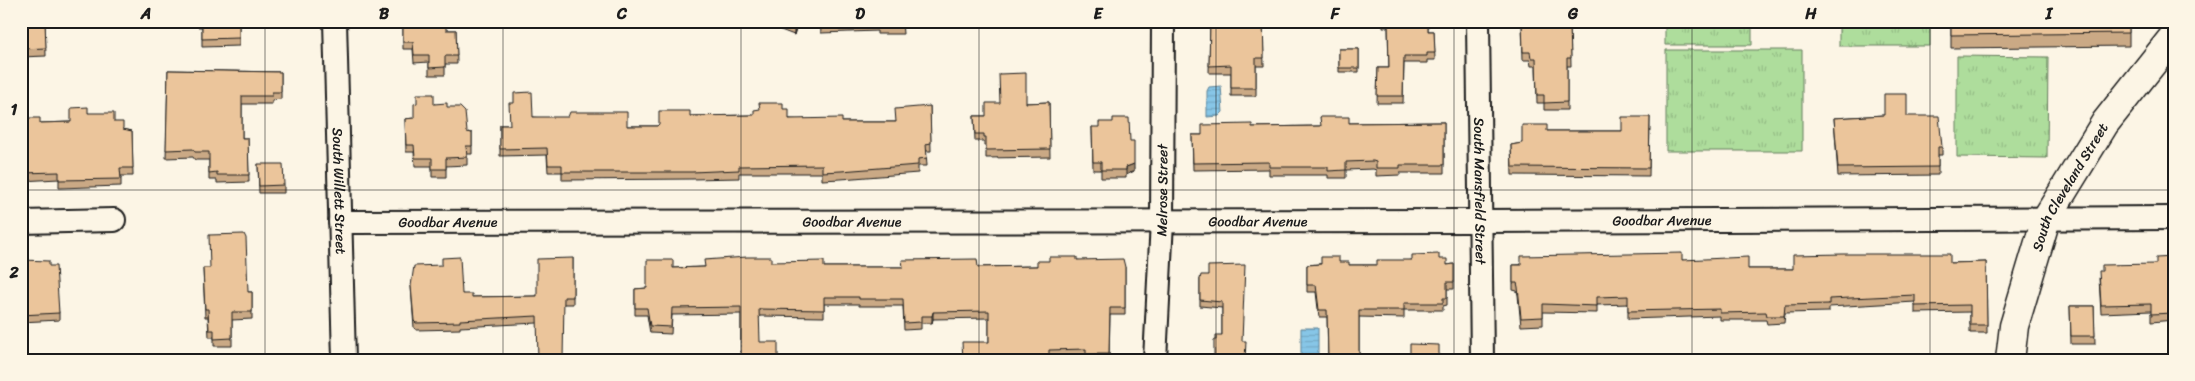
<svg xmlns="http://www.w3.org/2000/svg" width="2195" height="381" font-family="Sriracha,sans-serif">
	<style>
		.park { fill: url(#park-tufts); stroke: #657c5c }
		.water { fill: url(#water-rules); stroke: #5c8296 }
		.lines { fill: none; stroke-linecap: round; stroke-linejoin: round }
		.minor-casing { stroke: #1c1c1c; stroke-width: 26 }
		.major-casing { stroke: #1c1c1c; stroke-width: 31 }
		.minor { stroke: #fcf5e5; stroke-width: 22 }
		.major { stroke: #fcf5e5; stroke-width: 28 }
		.wall { fill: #caa985; stroke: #1c1c1c }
		.shaded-wall { fill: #a48a6c; stroke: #1c1c1c }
		.building { fill: #ebc59b; stroke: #1c1c1c }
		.grid { fill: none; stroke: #1c1c1c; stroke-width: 1; stroke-opacity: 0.55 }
		.labels { text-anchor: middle; stroke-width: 4; stroke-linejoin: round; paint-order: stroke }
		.street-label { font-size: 14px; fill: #1c1c1c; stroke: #fcf5e5 }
		.neatline { fill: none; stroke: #1c1c1c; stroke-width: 2 }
		.grid-label { font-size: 16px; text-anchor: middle; font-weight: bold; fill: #1c1c1c }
	</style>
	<defs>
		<pattern id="park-tufts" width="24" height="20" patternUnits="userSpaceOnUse" patternTransform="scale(1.25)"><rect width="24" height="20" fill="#aedd9c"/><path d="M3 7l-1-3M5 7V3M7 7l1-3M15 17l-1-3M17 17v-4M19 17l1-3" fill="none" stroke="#95bd86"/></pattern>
		<pattern id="water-rules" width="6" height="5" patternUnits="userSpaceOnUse" patternTransform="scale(1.25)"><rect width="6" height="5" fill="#87c6e7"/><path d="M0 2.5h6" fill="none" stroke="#74aac6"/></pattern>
	</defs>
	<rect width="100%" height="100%" fill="#fcf5e5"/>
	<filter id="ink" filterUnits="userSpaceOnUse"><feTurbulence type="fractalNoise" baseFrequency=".02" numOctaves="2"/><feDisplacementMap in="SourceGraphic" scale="10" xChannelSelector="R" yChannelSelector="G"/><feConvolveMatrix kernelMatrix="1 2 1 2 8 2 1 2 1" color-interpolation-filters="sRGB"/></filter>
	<g filter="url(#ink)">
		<path class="park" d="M1665 21H1752V45H1665Z
			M1839 21H1930V46H1839Z
			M1666 50H1802V151H1666Z
			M1957 56 2048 57 2047 158 1957 157Z"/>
		<path class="water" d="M1221 86 1223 112 1219 116 1207 117V91L1209 87Z
			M1301 328H1318V357H1301Z"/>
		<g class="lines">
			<g class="minor-casing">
				<g id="minor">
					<path id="s1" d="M335 21 344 360"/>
					<path id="s2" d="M1478 21 1482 360"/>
					<path d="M21 222 114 220"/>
					<path id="s3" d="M340 222 1481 221 2174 218"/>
					<path id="s4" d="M1155 360 1162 221 1163 21"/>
				</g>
			</g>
			<g class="major-casing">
				<g id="major">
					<path id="s5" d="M2010 360 2014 326 2046 219 2105 123 2174 36"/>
				</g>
			</g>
			<use href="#minor" class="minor"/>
			<use href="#major" class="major"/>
		</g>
		<path class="wall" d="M21 21H48V23H45L46 56 21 57Z
			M198 21H239V46L202 47V27H198Z
			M403 21 446 30H456L457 64H445V75H429V62L414 63 413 49H403Z
			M757 21H798L794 35Z
			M820 21H902L903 34H877V31L821 33Z
			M1007 21H1026V24H1007Z
			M1210 21H1263L1264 66H1256V96H1231V73H1209Z
			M1383 21H1428V31H1434L1435 60H1427V63H1404L1403 103H1377L1378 68H1389L1388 27H1383Z
			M1522 21 1554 26H1570L1571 66H1567V110H1544V103H1537L1536 66H1531L1530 60H1523Z
			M1951 21H2129V46L1951 48Z
			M1339 49H1359V72H1339Z
			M168 70 281 72V99L272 100V104H242V138H248L249 182 217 183V180H209V160H195L193 157 166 158Z
			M1049 102 1050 157 986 158V145H984V141H975L974 116H986L1026 103Z
			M434 104 447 107 467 132 472 133V154H467V165L446 166V177H432V166H415L414 152H406L405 119 414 118Z
			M930 106 931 151H926L927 166H918V173L841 179 822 180V173H739V178L692 179 562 180V172H548L547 155 500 156V125H510L533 117 627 126H657L690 116 754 115 783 109 789 119 842 122H896Z
			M88 113 114 122 123 129 132 131 133 176H121V186L59 188V179L21 181V118L40 123 71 122Z
			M1884 115 1907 116 1942 147V155H1938V175L1838 176 1834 118Z
			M1650 117 1649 176 1512 175 1511 145 1522 143 1547 131H1622Z
			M1444 122V173H1400V175L1376 176V170L1373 169 1346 170V178H1328V175H1269V169L1193 170 1192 135H1202L1252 127 1320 126 1349 123Z
			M1092 127 1130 141 1134 171 1126 175V178H1101V170H1093Z
			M258 164 284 185V193H259Z
			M2174 257V320L2151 322V311L2101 313 2099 278 2156 264Z
			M573 258V304H564L537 323 460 327V329L416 330 414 328 411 286 462 294 472 297 537 296Z
			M1439 259 1447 265 1454 264V289H1447V305L1443 306V310H1404V318L1359 317V360H1328L1327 317H1319L1316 292H1307V265L1339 262 1349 265H1377L1412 260Z
			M21 260 49 266 59 313V320L21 322Z
			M1077 260 1125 267V315H1110L1109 360H1086V356L1049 357 989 342V318L933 319 932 323H921V329L904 330 903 306H859V304H824V317L760 316 741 360V314L672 315 671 334 650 333 647 315H635V289L647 288 673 268 704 267 771 262 824 267H978L1037 266Z
			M1682 260 1748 269H1793L1950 263 1986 262 1987 333H1970V312L1915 313V302L1829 307V312L1785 313 1784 323 1767 324 1766 320H1720V316L1628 319V304L1597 305V313L1543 312V325L1521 326 1518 295 1517 291 1513 290V265Z
			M203 268 248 292H252V319L232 320V346H214V337H209L208 317H205Z
			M1208 275 1242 341 1216 340 1222 335V308L1200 306V279Z
			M2070 306H2094L2095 344H2071Z"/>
		<path class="shaded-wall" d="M796 21H798L794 35V27Z
			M1134 164V171L1126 175V167Z
			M933 312V319L932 323V316Z"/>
		<path class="building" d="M21 21H45L46 48 21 49Z
			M202 21H239V38L202 39Z
			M403 21H446V30H456L457 56H445V67L429 68V55H414L413 42H403Z
			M778 21H796L794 27Z
			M820 21H902L903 26H877V23L821 26Z
			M1210 21H1263L1264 58H1256V88H1231V65L1209 66Z
			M1388 21H1428V31H1434L1435 53H1427V56H1404L1403 96H1377L1378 68H1389Z
			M1522 21H1554V26H1570L1571 58H1567V102L1544 103V95H1537L1536 58H1531L1530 52H1523Z
			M1951 21H2129V33L1951 35Z
			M1339 49H1359V68H1339Z
			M168 70 281 72V92H272V96H242V138H248L249 175H217V172L209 173V152H195L193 149 166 150Z
			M1026 73V103L1049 102 1050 149 986 150V137H984V134H975L974 116H986V103H1000L999 74Z
			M532 92 533 117H568L570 112H627V126H657L659 124V111H690V116L754 115V110L760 109 759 103H783V109H789V119L842 118V122H896L895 109 930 106 931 143 926 144 927 158 918 159V165L841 171 822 172V165L739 166V170L692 172H562V165H548L547 148 500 149V125H510L509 103H514V93Z
			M417 94H434V104L447 103V107H460L465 112 467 132 472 133V146H466L467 157 446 158V169H432V158H415L414 145H406L405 119 414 118V104L417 103Z
			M1884 94H1907V116H1939L1942 147H1938V167L1838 168 1834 118 1884 115Z
			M88 107V113H114V122H123V129L132 131 133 168H120L121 179 59 180V172L21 173V118H40V123L71 122V108Z
			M1320 117H1349V123L1444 122V165H1400V168H1376V162L1373 161 1346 162V170L1328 171V167H1269V162L1193 163 1192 135H1202V125L1252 124V127L1321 126Z
			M1622 117H1650L1649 168 1512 167 1511 145 1522 143V125H1547V131H1622Z
			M1113 118H1129L1130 141H1134V164L1126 167V170H1101V162H1093L1092 127H1099V122H1113Z
			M258 164H283L284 185 259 186Z
			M244 234 246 238 248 292H252V312H232V338L214 339V330H209L208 309H205L203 268H210L209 235Z
			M1682 253V260L1748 257V269H1793V255L1843 254H1950V263L1986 262 1987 325H1970V305L1915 306V295L1829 299V304L1785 305 1784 316H1767L1766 312 1720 313V309L1628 311V296L1597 297V306L1543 304V317L1521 318 1518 287 1517 283H1513V265H1521V256Z
			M1439 254V259H1447V265L1454 264V282H1447V298H1443V303H1404V310H1359V358L1328 359 1327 310H1319L1316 285H1307V265L1321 264V257H1339V262H1349V265H1377V260H1412V255Z
			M460 257 462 294H472V297L537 296V259L573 258V297H564L563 360H538L537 316 460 320V322L416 323 414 321 411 286 414 266 442 265V258Z
			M747 257H771V262L824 261V267H903L902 260 977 259 978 267 1037 266V261H1049V257H1077V260L1123 259 1125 267V308H1110L1109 354H1086V349L1049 350V360H963L962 342H989V311L933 312 932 316H921V322L904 323 903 299H859V297H824V310L759 309 760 342H778V360H741V307L672 308 671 327 650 326 647 308H635V289L647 288V260H673V268L705 267 704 260Z
			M2174 257V313L2151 314V304L2101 305 2099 271H2102V265L2156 264V258Z
			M21 260 49 261V266H56L59 313 21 315Z
			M1245 265 1242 341H1246L1245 360H1214V340H1216V335H1222V302L1200 300V279L1201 275H1208V266Z
			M2070 306H2094L2095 336H2071Z
			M1410 344 1439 345V360H1410Z"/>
	</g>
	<path class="grid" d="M265 21V360M503 21V360M741 21V360M979 21V360M1216 21V360M1454 21V360M1692 21V360M1930 21V360M21 190H2174"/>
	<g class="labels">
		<g class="street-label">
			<text dy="5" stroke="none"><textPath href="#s5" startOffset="185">South Cleveland Street</textPath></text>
			<text dy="5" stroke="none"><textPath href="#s1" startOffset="170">South Willett Street</textPath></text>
			<text dy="5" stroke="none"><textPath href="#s2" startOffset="170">South Mansfield Street</textPath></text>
			<text dy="5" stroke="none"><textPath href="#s4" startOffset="170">Melrose Street</textPath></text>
			<text dy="5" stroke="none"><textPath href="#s3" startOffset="108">Goodbar Avenue</textPath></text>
			<text dy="5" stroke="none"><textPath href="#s3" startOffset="512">Goodbar Avenue</textPath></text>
			<text dy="5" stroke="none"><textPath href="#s3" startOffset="918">Goodbar Avenue</textPath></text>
			<text dy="5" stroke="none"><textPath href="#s3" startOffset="1322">Goodbar Avenue</textPath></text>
		</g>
	</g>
	<rect width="2195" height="381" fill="none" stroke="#fcf5e5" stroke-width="55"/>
	<rect x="28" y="28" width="2140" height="326" class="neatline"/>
	<g class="grid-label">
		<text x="146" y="19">A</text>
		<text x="384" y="19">B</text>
		<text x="622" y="19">C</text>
		<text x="860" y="19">D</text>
		<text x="1098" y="19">E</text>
		<text x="1335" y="19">F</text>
		<text x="1573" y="19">G</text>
		<text x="1811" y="19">H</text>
		<text x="2049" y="19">I</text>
		<text x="14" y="115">1</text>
		<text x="14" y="278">2</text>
	</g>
</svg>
